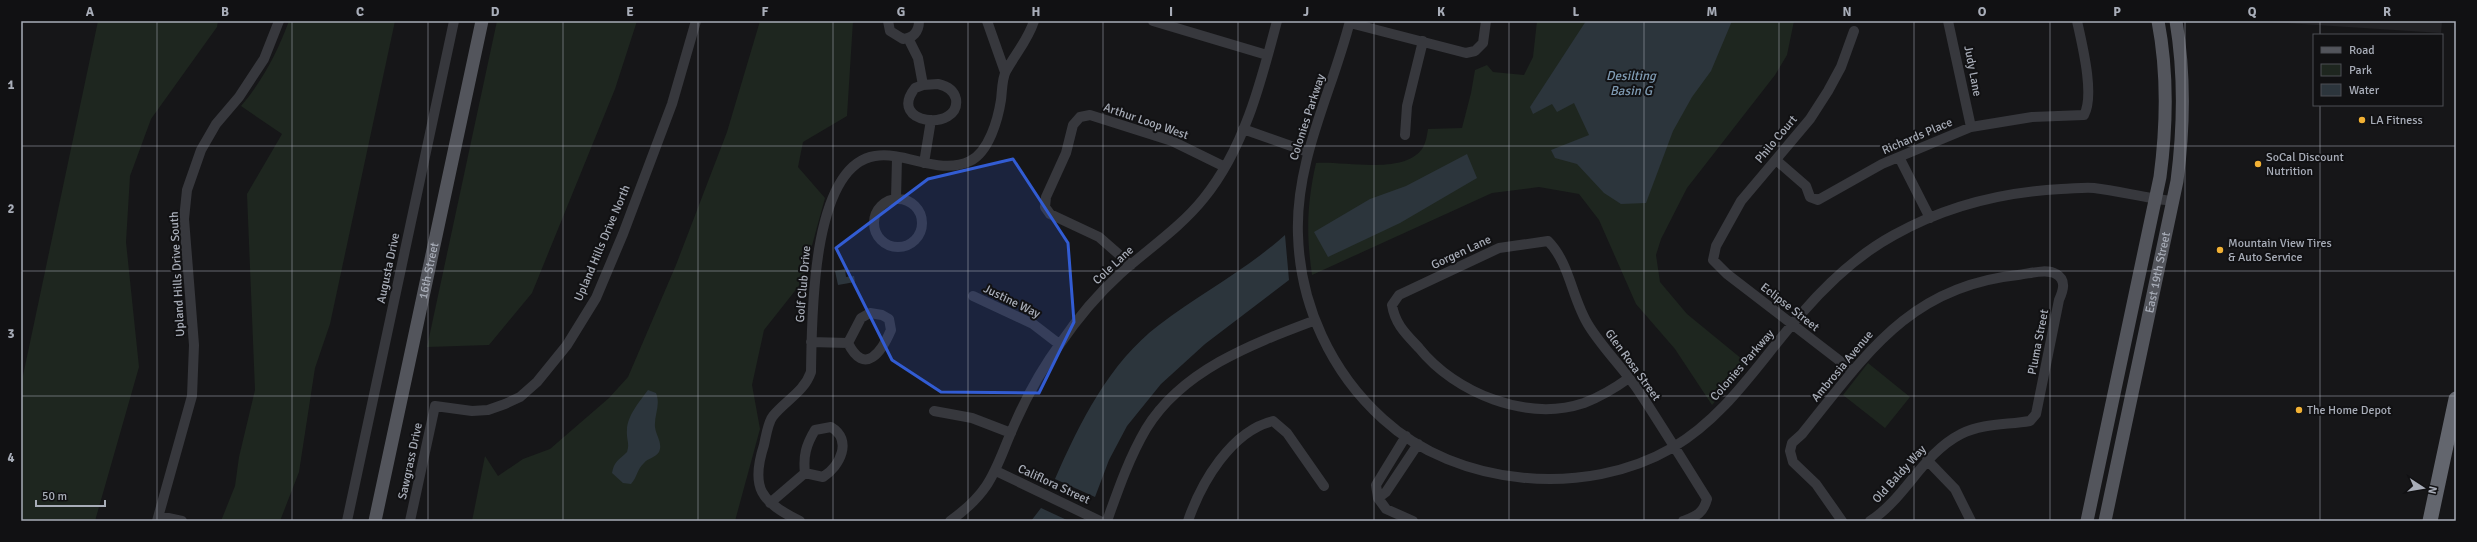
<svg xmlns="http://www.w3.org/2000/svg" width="2477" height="542" font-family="Signika,sans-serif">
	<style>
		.built { fill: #222225 }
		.green { fill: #1e261f }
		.water { fill: #2c353c }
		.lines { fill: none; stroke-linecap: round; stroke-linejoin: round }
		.minor { stroke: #37383d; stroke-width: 10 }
		.major { stroke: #53555c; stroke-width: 13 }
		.highway { stroke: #63666e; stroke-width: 15 }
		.marked { fill: #325cd3; fill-opacity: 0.2; stroke: #325cd3; stroke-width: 3; stroke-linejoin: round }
		.grid { fill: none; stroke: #a8adb8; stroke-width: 1; stroke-opacity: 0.55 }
		.poi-dot { fill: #f2b134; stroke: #111113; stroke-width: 1.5 }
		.labels { text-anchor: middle; stroke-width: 4; stroke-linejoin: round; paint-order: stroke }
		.street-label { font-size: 12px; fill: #a8adb8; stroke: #111113 }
		.poi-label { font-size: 12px; fill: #a8adb8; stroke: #111113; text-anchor: start }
		.water-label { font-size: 13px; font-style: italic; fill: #7f9bb3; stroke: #111113 }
		.neatline { fill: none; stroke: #a8adb8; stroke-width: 1.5 }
		.grid-label { font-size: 13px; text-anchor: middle; font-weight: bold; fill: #a8adb8 }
	</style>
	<rect width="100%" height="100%" fill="#161618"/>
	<path class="built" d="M2255 21H2442L2441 33Z"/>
	<path class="green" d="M98 21H218L217 27 151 119 130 176 126 242 139 367 95 521H21V385Z
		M289 21H395L330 324 315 368 299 472 280 521H221L235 486 239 457 255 390 247 194 282 134 241 106C263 80 277 53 289 21Z
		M497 21H637L615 89 532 293 489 345 427 347Z
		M760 21H853L847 116 803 142 798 167 825 198 802 282 764 330 752 385 760 429 735 521H472L485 456 498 476 523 459 550 449 609 398 628 377 676 265 727 132Z
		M1537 21H1794L1787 55 1775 75 1687 188 1661 239 1656 255 1660 282 1687 314 1748 364 1712 405 1675 349 1636 304 1599 220 1579 194 1539 187 1492 193 1312 275C1306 234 1307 203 1316 163 1344 161 1403 175 1422 149 1426 143 1427 135 1428 129L1462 128 1471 93 1475 70 1487 65 1493 72 1524 75 1533 57Z
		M1868 363 1910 397 1885 428 1843 395Z"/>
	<path class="water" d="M1586 21H1732L1711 71 1692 97 1673 131 1646 203 1621 204 1604 193 1577 164 1555 158 1551 150 1589 135 1574 103 1557 112 1552 104 1533 114 1530 107Z
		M1467 154 1477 178 1400 223 1328 257 1314 232 1370 199 1406 186Z
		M1285 235 1289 280 1205 344 1161 384 1127 426 1109 460 1095 497 1055 479C1080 422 1109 363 1159 325 1201 293 1246 270 1285 235Z
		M845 269 846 277 854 276 855 282 838 285 835 271Z
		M648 390 656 393C661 405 654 415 655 427 656 436 663 443 659 452 655 458 648 458 644 463 637 469 637 478 631 484L623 483 612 473C614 461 619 460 627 452 630 443 626 439 627 430 627 416 640 401 648 390Z
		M1041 508 1069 521H1031Z"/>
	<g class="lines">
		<path class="minor" d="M888 21 890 31 903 39C913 38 919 32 919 21
			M987 21 1005 72
			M1153 21 1267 55
			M1350 21C1332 92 1295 160 1298 235 1300 305 1331 372 1383 419 1457 487 1586 498 1672 448 1728 415 1760 360 1802 313 1828 283 1859 254 1894 235 1944 207 2003 192 2061 189 2072 189 2083 187 2094 188 2121 191 2147 199 2174 201
			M1948 21 1971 127
			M1350 23 1466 53 1475 51 1483 43 1486 21
			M908 38 918 58 923 85
			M938 84C947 86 954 90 956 99 961 132 886 125 915 88L923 85Z
			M1243 129 1308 152
			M1405 135 1407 106 1423 41
			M1899 157 1930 218
			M1776 160 1806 186 1810 197 1818 200 1882 164 1971 127 2032 117 2084 115C2095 95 2082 44 2077 21
			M924 163 931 120
			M896 199 897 158
			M874 223a24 24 0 1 1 48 0a24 24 0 1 1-48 0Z
			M1131 265 1099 237 1050 214 1045 207 1046 197 1066 153 1073 125 1080 117 1090 115 1172 141 1225 167
			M973 296 1033 324 1059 344
			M811 342 848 343C865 377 882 351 891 330L889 319 882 315 870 313 861 318 848 343
			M1853 371 1727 274 1713 260 1716 246 1741 201 1810 119 1828 91 1841 67 1854 31
			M1629 378C1615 388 1600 397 1584 403 1527 422 1455 393 1419 348 1406 334 1395 324 1392 305L1399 295 1499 248 1548 241C1570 263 1572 300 1589 326 1604 350 1625 370 1640 393 1663 428 1685 464 1707 499 1703 514 1696 516 1683 521
			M934 411 972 418 1011 433
			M1406 436 1376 485 1378 498 1386 509 1413 521
			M1927 460 1955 489 1971 521
			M996 471 1100 521
			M1378 498 1386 492 1418 444
			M770 503 805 473 823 477C840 466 853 440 831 427L815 430C806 445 803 456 805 473
			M159 516 182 521
			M157 521 192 396 194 345 184 219 187 190 201 150 216 124 239 97 264 59 279 21
			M347 521 454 21
			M410 521 435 406 472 411 488 410 505 404 520 397 537 382 567 345 596 298 623 234 672 104 696 21
			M800 521C761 502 750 488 764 445 766 436 768 422 773 416 786 400 804 392 811 372 812 323 810 166 875 156 906 151 939 176 970 161 989 152 998 119 1001 100 1002 92 1002 78 1006 71 1016 53 1028 40 1034 21
			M950 521C995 489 995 467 1016 421 1028 394 1043 367 1060 344 1077 319 1098 294 1120 274 1148 249 1180 228 1204 198 1244 149 1261 82 1277 21
			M1107 521C1118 490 1129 458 1146 429 1182 370 1252 344 1313 321
			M1188 521C1201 483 1231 431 1273 421L1287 433 1324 486
			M1842 521 1816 484 1793 462 1790 451 1792 443 1802 434C1865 356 1909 286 2018 275 2029 274 2046 268 2056 274 2067 280 2063 291 2059 300L2036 414 2030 421C2007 425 1983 423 1961 434 1922 454 1906 498 1870 521"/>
		<g class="major">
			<path id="s1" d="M375 521 482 21"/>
			<path d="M2087 521 2160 177C2167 124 2168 73 2158 21"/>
			<path id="s2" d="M2105 521 2177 181C2184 127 2185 75 2176 21"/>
		</g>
		<path class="highway" d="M2430 521 2456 399"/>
	</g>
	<path class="marked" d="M1013 159 1068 243 1074 322 1039 393 941 392 892 360 836 248 928 179Z"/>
	<path class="grid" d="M157 21V521M292 21V521M428 21V521M563 21V521M698 21V521M833 21V521M968 21V521M1103 21V521M1238 21V521M1374 21V521M1509 21V521M1644 21V521M1779 21V521M1914 21V521M2050 21V521M2185 21V521M2320 21V35M2320 105V521M21 146H2456M21 271H2456M21 396H2456"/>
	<g class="poi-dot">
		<circle cx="2362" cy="120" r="4"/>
		<circle cx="2258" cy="164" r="4"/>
		<circle cx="2220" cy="250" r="4"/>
		<circle cx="2299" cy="410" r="4"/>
	</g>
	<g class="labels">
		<g class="street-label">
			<text transform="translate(1973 71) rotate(79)" y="4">Judy Lane</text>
			<text transform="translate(1307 117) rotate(-72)" y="4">Colonies Parkway</text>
			<text transform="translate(1146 121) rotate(19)" y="4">Arthur Loop West</text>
			<text transform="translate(1917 136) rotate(-23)" y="4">Richards Place</text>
			<text transform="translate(1776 139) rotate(-50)" y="4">Philo Court</text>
			<text transform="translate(602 243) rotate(-67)" y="4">Upland Hills Drive North</text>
			<text transform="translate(1461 252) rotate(-25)" y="4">Gorgen Lane</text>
			<text transform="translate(1113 265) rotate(-43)" y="4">Cole Lane</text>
			<text transform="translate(388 268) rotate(-78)" y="4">Augusta Drive</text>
			<text dy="4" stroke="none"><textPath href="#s1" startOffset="256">16th Street</textPath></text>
			<text dy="4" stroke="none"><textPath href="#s2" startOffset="254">East 19th Street</textPath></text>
			<text transform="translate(177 274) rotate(-93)" y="4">Upland Hills Drive South</text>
			<text transform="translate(803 284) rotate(-85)" y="4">Golf Club Drive</text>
			<text transform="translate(1012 301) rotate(26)" y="4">Justine Way</text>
			<text transform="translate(1790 307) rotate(38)" y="4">Eclipse Street</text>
			<text transform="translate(2038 342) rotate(-79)" y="4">Pluma Street</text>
			<text transform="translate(1633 365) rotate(54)" y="4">Glen Rosa Street</text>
			<text transform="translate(1742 365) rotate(-49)" y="4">Colonies Parkway</text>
			<text transform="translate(1842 366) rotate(-50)" y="4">Ambrosia Avenue</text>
			<text transform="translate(410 461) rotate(-78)" y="4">Sawgrass Drive</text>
			<text transform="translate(1899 474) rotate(-48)" y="4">Old Baldy Way</text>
			<text transform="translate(1054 484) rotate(25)" y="4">Califlora Street</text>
		</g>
		<g class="poi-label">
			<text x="2370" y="124">LA Fitness</text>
			<text x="2266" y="161">SoCal Discount<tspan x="2266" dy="14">Nutrition</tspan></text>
			<text x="2228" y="247">Mountain View Tires<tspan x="2228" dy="14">&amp; Auto Service</tspan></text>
			<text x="2307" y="414">The Home Depot</text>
		</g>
		<g class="water-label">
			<text x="1631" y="80">Desilting<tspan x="1631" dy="15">Basin G</tspan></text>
		</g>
	</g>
	<rect width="2477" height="542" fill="none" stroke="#111113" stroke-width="44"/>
	<rect x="2313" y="34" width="130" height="72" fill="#111113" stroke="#4d4f55"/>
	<rect x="2321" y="47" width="20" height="6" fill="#53555c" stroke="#4d4f55"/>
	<text x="2349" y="54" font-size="12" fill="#a8adb8">Road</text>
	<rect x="2321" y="64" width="20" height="12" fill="#1e261f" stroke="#4d4f55"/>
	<text x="2349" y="74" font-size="12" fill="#a8adb8">Park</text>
	<rect x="2321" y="84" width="20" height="12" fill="#2c353c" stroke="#4d4f55"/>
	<text x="2349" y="94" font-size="12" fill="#a8adb8">Water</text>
	<g transform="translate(2423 488) rotate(102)" stroke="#111113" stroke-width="3" paint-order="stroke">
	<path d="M0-3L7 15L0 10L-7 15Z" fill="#a8adb8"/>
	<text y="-6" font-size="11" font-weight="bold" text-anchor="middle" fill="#a8adb8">N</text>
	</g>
	<path d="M36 500v6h69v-6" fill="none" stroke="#a8adb8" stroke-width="2"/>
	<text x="42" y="500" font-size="12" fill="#a8adb8" stroke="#111113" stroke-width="3" paint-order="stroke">50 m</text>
	<rect x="22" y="22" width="2433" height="498" class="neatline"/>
	<g class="grid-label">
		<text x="90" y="16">A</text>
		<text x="225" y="16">B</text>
		<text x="360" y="16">C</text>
		<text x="495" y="16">D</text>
		<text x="630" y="16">E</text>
		<text x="765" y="16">F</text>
		<text x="901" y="16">G</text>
		<text x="1036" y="16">H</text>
		<text x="1171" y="16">I</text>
		<text x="1306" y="16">J</text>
		<text x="1441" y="16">K</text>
		<text x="1576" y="16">L</text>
		<text x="1712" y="16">M</text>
		<text x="1847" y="16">N</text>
		<text x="1982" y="16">O</text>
		<text x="2117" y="16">P</text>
		<text x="2252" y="16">Q</text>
		<text x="2387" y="16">R</text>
		<text x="11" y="89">1</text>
		<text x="11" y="213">2</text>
		<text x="11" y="338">3</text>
		<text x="11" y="462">4</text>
	</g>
</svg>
